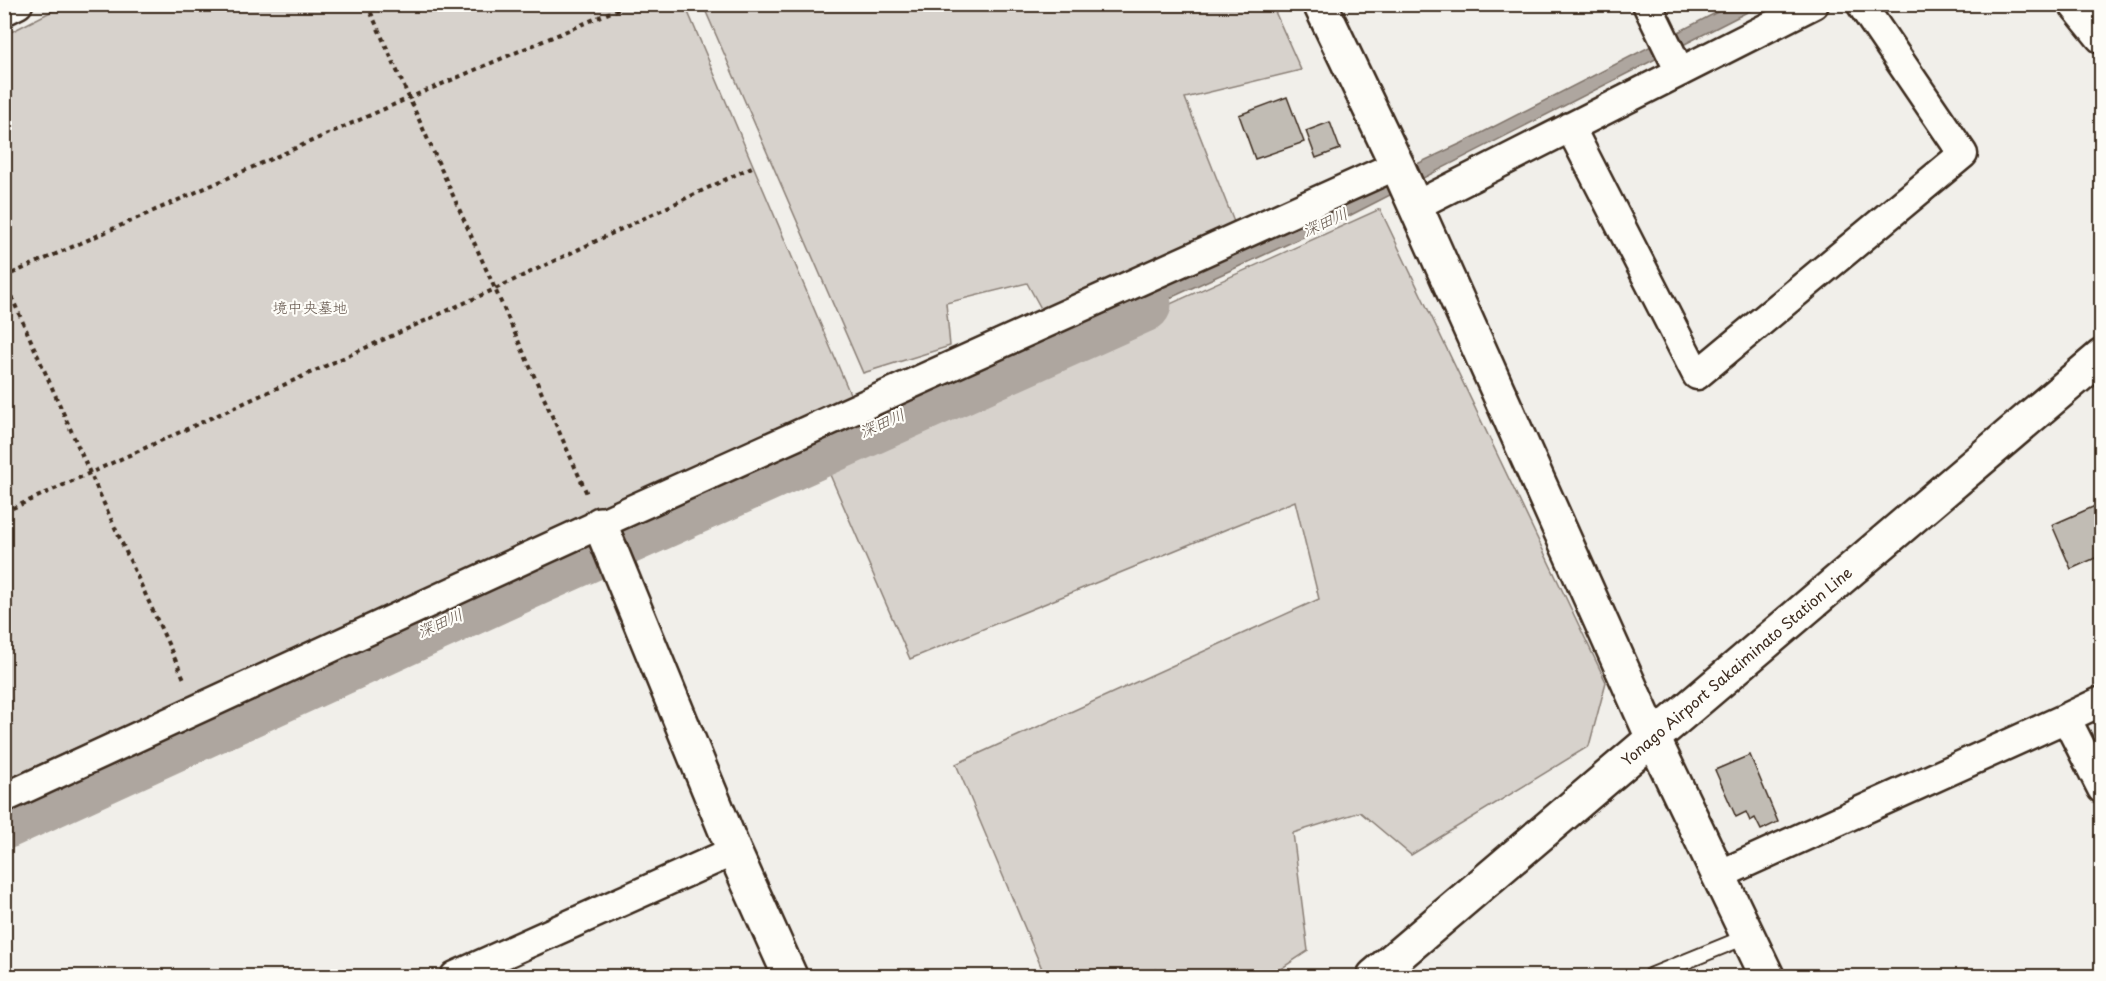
<svg xmlns="http://www.w3.org/2000/svg" width="2106" height="981" font-family="'Playpen Sans','Klee One',sans-serif">
	<style>
		.green { fill: #d7d2cc; stroke: #897e75; stroke-width: 1.5 }
		.water { fill: #aea69f; stroke: #80746b; stroke-width: 1.5 }
		.lines { fill: none; stroke-linecap: round; stroke-linejoin: round }
		.river { stroke: #aea69f; stroke-width: 57 }
		.building { fill: #c1bcb4; stroke: #3b2a1e; stroke-width: 1.5 }
		.service-casing { stroke: #3b2a1e; stroke-width: 18 }
		.minor-casing { stroke: #3b2a1e; stroke-width: 33 }
		.tertiary-casing { stroke: #3b2a1e; stroke-width: 38 }
		.secondary-casing { stroke: #3b2a1e; stroke-width: 38 }
		.path { stroke: #3b2a1e; stroke-width: 4; stroke-dasharray: 4.5 4.5; stroke-linecap: butt }
		.service { stroke: #fdfcf7; stroke-width: 14 }
		.minor { stroke: #fdfcf7; stroke-width: 28 }
		.tertiary { stroke: #fdfcf7; stroke-width: 33 }
		.secondary { stroke: #fdfcf7; stroke-width: 33 }
		.labels { text-anchor: middle; stroke-width: 4.5; stroke-linejoin: round; paint-order: stroke }
		.park-label { font-size: 15px; fill: #62544a; stroke: #fdfcf7 }
		.street-label { font-size: 15px; fill: #3b2a1e; stroke: #fdfcf7 }
		.water-label { font-size: 16px; font-style: italic; fill: #63554b; stroke: #fdfcf7 }
	</style>
	<rect width="100%" height="100%" fill="#f1efea"/>
	<filter id="ink" filterUnits="userSpaceOnUse"><feTurbulence type="fractalNoise" baseFrequency=".0167" numOctaves="2"/><feDisplacementMap in="SourceGraphic" scale="12" xChannelSelector="R" yChannelSelector="G"/><feConvolveMatrix kernelMatrix="1 2 1 2 8 2 1 2 1" color-interpolation-filters="sRGB"/></filter>
	<g filter="url(#ink)">
		<path class="green" d="M66 4 685 5 851 396 5 780V35Z
			M703 5H1272L1301 70 1185 98 1234 222 1043 312 1027 283 946 303 950 346 863 373Z
			M1380 209 1606 682 1589 746 1411 855 1360 812 1293 833 1308 951 1270 976H1158L1156 969 1143 976H1045L956 764 1319 599 1295 501 910 659 824 461Z"/>
		<path class="water" d="M1731 5H1761L1349 216 1074 342 1069 327 1462 143Z"/>
		<g class="lines">
			<path class="river" d="M4 821 543 574 1143 304"/>
		</g>
		<path class="building" d="M1287 97 1304 142 1255 159 1239 115Z
			M1330 122 1340 149 1316 158 1306 131Z
			M2102 503V555L2071 569 2052 525Z
			M1750 755 1778 822 1761 830 1755 818 1750 821 1746 812 1736 817 1715 770Z"/>
		<g class="lines">
			<g class="service-casing">
				<path id="service" d="M1650 976 1748 936"/>
			</g>
			<g class="minor-casing">
				<path id="minor" d="M1647 4 1680 72
					M4 11 18 4
					M1570 127 1697 375 1963 154 1861 4
					M1415 206 1814 4
					M2102 701 2066 718 2102 789
					M4 798 600 524 1397 165
					M1719 875 2066 718
					M455 976 734 851"/>
			</g>
			<g class="tertiary-casing">
				<path id="tertiary" d="M1320 4 1397 165 1653 738 1767 976
					M2076 4 2102 36
					M600 524 734 851 790 976"/>
			</g>
			<g class="secondary-casing">
				<g id="secondary">
					<path id="s1" d="M1374 976 2102 356"/>
				</g>
			</g>
			<path class="path" d="M367 4 588 496
				M4 277 409 98 630 4
				M4 280 90 473 185 681
				M4 512 495 289 754 166"/>
			<use href="#service" class="service"/>
			<use href="#minor" class="minor"/>
			<use href="#tertiary" class="tertiary"/>
			<use href="#secondary" class="secondary"/>
		</g>
	</g>
	<g class="labels">
		<g class="park-label">
			<text x="310" y="313">境中央墓地</text>
		</g>
		<g class="street-label">
			<text dy="5" stroke="none"><textPath href="#s1" startOffset="477">Yonago Airport Sakaiminato Station Line</textPath></text>
		</g>
		<g class="water-label">
			<text transform="translate(1325 222) rotate(-24)" y="6">深田川</text>
			<text transform="translate(882 423) rotate(-24)" y="6">深田川</text>
			<text transform="translate(440 623) rotate(-24)" y="6">深田川</text>
		</g>
	</g>
	<rect width="2106" height="981" fill="none" stroke="#fdfcf7" stroke-width="24"/>
	<rect x="12" y="12" width="2082" height="957" fill="none" stroke="#3b2a1e" stroke-width="2" filter="url(#ink)"/>
</svg>
